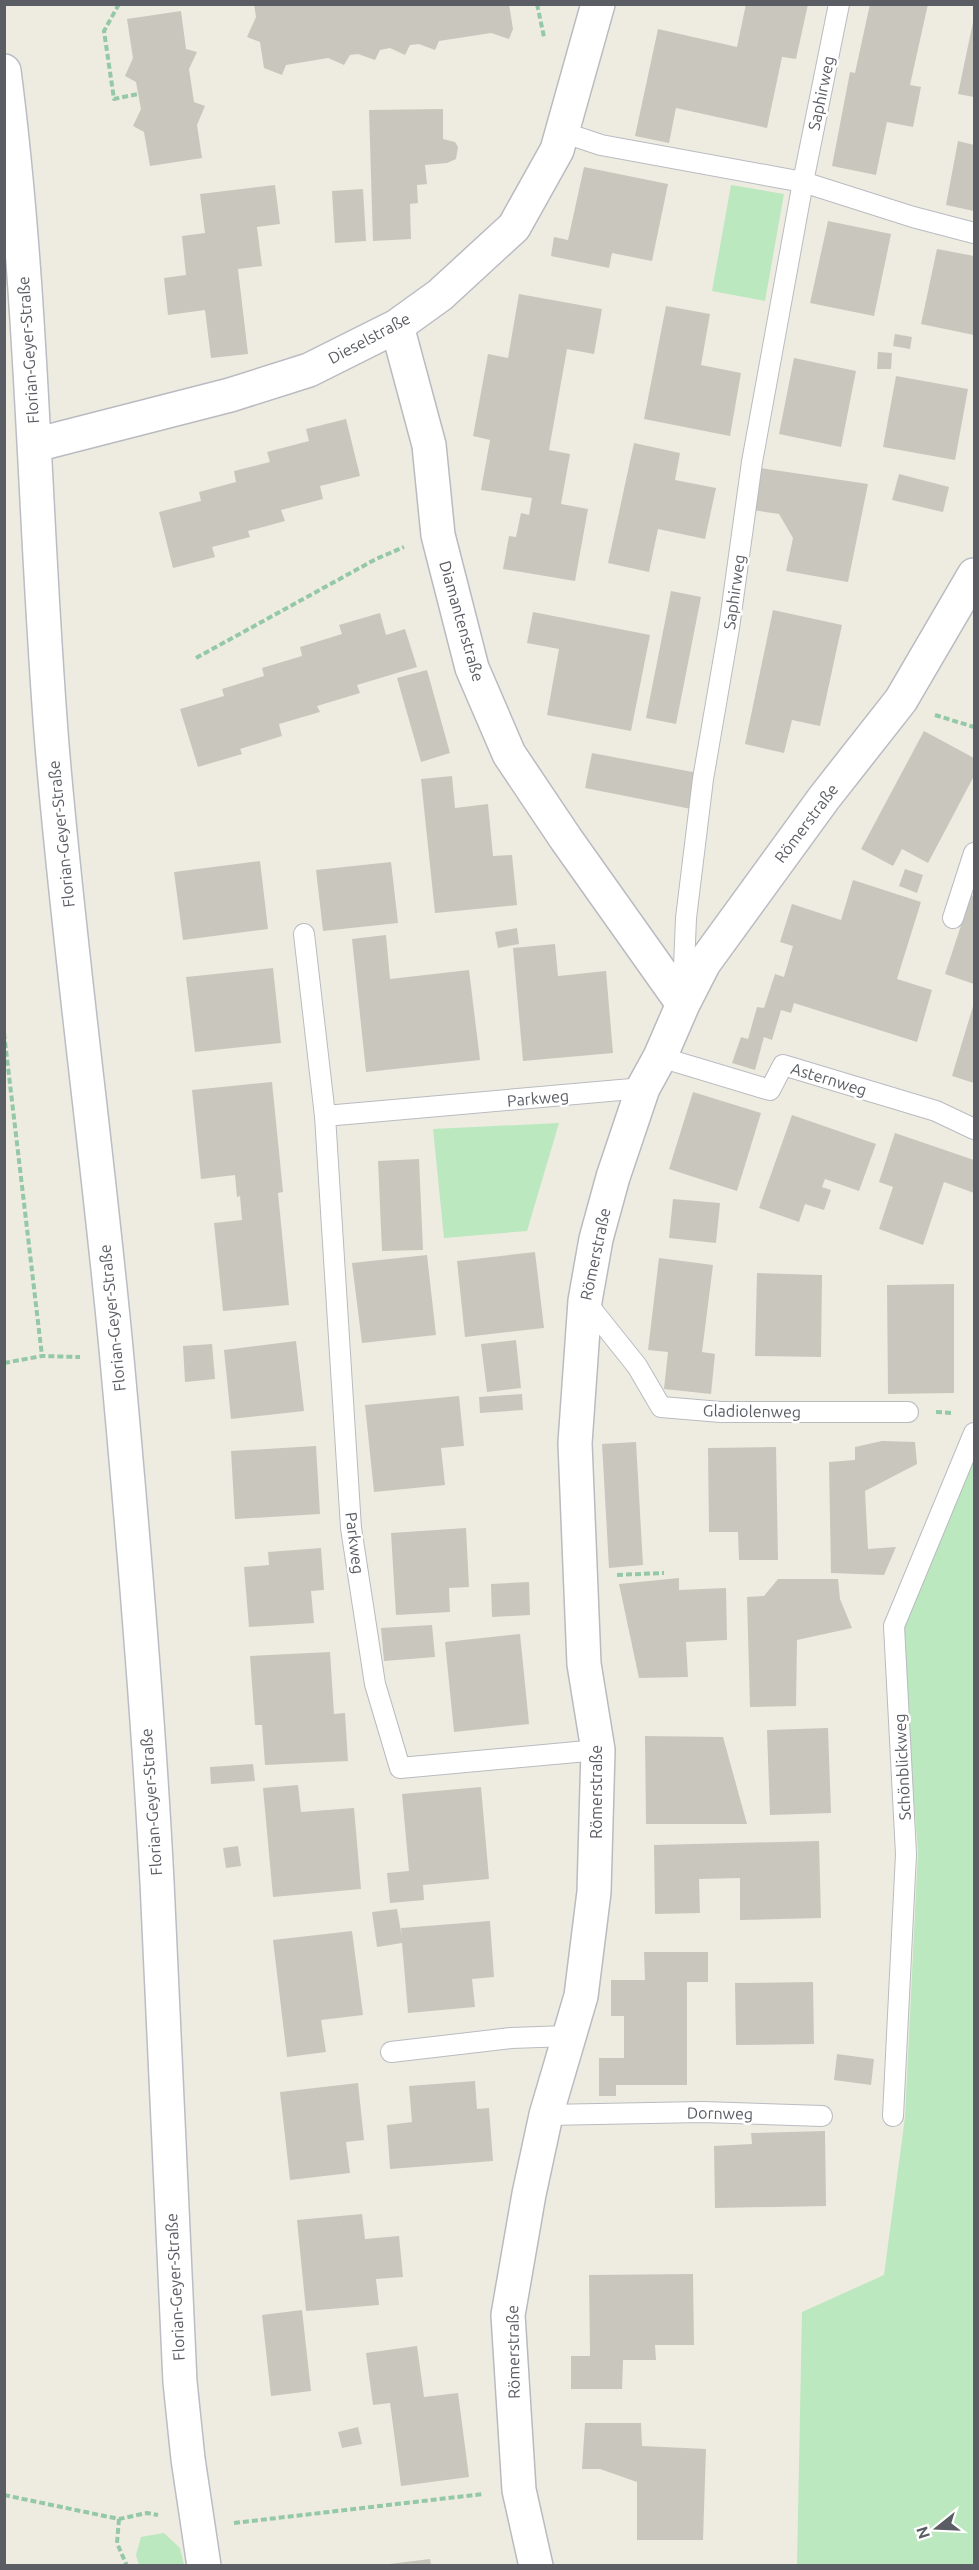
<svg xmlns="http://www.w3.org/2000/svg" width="979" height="2570" font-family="Ubuntu,sans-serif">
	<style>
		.green { fill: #bbe8be }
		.building { fill: #c9c6be }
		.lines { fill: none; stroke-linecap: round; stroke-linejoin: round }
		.lane-casing { stroke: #b9bbc1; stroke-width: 22 }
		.street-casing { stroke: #b9bbc1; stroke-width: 36 }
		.secondary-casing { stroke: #babdc4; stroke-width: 36 }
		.path { stroke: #94c8a6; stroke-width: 4; stroke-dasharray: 6 3; stroke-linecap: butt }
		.lane { stroke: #fff; stroke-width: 20 }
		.street { stroke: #fff; stroke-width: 33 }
		.secondary { stroke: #fff; stroke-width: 33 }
		.labels { text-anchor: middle; stroke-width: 5; stroke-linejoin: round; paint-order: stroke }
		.street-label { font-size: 16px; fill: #5a5d63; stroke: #fff }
	</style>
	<rect width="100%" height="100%" fill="#eeece1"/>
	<path class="green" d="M731 185 784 194 765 301 712 291Z
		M559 1123 527 1231 444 1238 433 1129Z
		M974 1447V2565L797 2566 802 2312 884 2275 905 2117 918 1851 900 1626Z
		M164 2533 180 2548 184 2565H139L136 2555 141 2537Z"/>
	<path class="building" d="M254 4H509L513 29 509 39 491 33 439 41 435 50 419 44 410 45 405 55 390 48 380 50 375 60 358 54 350 55 344 65 328 58 286 65 282 75 264 68 260 42 247 37 256 17Z
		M746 4H808L796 59 782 57 767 128 676 108 669 143 635 136 658 29 737 47Z
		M870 4H928L910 85 921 87 913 127 887 122 876 175 832 166 850 72 855 73Z
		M181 11 186 49 197 52 189 69 194 102 205 106 197 125 202 158 150 166 144 132 133 126 141 109 136 82 125 76 133 58 127 19Z
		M973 22H974V97L958 94Z
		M443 109V139L455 142 458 147 456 159 447 163 425 165 427 184 417 185 418 203 410 204 411 239 373 241 369 110Z
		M958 141 974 145V211L946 205Z
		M584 167 668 184 652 261 612 253 609 268 551 256 554 237 568 240Z
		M275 185 280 224 257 227 262 266 238 269 248 354 211 358 205 310 168 315 164 278 186 275 182 236 205 233 200 194Z
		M363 189 366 241 335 243 332 191Z
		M828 221 891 234 874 316 810 303Z
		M937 249 974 256V335L921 324Z
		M519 294 602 309 594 354 567 349 549 450 570 454 561 504 588 509 575 581 503 569 509 536 516 537 521 513 529 515 532 498 481 490 490 440 473 436 488 354 508 358Z
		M666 306 710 314 701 365 741 373 730 436 644 419Z
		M895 334 912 337 910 349 893 346Z
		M878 352 892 353 891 369H877Z
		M794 358 856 371 841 447 779 434Z
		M896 376 968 389 955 460 883 447Z
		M346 419 360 476 320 486 323 499 281 510 285 521 248 531 250 537 212 547 215 557 173 568 159 512 201 501 199 492 236 482 234 471 270 462 267 452 309 441 306 429Z
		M634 443 680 453 675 480 716 488 705 539 658 529 649 572 608 563Z
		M761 468 868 484 848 582 786 571 793 538 779 514 753 510Z
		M899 474 949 487 943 512 892 500Z
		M671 591 701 597 676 724 646 718Z
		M773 610 842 625 820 726 792 720 784 753 745 744Z
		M533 612 650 635 631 731 547 715 559 649 527 643Z
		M380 613 386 635 405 629 417 667 357 685 360 693 317 706 320 712 279 724 282 736 240 749 242 754 198 767 180 709 224 696 222 689 264 676 262 668 302 656 300 647 342 634 339 625Z
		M427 670 450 753 421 762 397 678Z
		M924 731 974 758V776L928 863 902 849 893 866 861 849Z
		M592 753 698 773 691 809 585 788Z
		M452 776 455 808 488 804 493 856 512 855 517 905 435 913 421 779Z
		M260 861 268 929 183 940 174 872Z
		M391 862 398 923 323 931 316 870Z
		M905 869 923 875 917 893 899 886Z
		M853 880 921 902 897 979 932 990 917 1042 794 1003 791 1013 781 1010 772 1040 764 1037 755 1070 732 1063 741 1037 748 1039 757 1007 764 1008 775 974 784 977 793 946 780 942 792 904 841 920Z
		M971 895 974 896V984L945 974Z
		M517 928 519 944 498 948 495 932Z
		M386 935 390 979 469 970 480 1060 366 1072 352 939Z
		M555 944 558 976 606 971 613 1053 523 1061 513 948Z
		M273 968 281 1043 195 1052 186 977Z
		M974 1003V1083L952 1076Z
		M272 1082 283 1192 278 1193 289 1305 223 1311 214 1223 242 1220 240 1196 237 1197 235 1175 201 1179 192 1090Z
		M693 1092 761 1113 737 1191 669 1169Z
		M792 1115 876 1144 859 1191 825 1179 822 1187 831 1190 824 1210 805 1204 799 1222 759 1208Z
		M895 1133 974 1160V1193L944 1182 923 1245 879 1229 893 1187 879 1182Z
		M419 1159 423 1250 382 1251 378 1161Z
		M673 1199 720 1203 716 1243 669 1238Z
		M535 1252 544 1328 465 1337 457 1261Z
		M427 1255 436 1335 362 1343 352 1263Z
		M659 1258 713 1265 702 1352 715 1354 711 1394 664 1389 668 1352 648 1350Z
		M757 1273 822 1275 821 1357 755 1356Z
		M954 1284V1393L888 1394 887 1285Z
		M516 1340 521 1388 487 1392 481 1344Z
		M296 1341 304 1411 231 1419 224 1350Z
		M212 1344 215 1379 185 1382 183 1346Z
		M522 1394 523 1410 480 1413 479 1397Z
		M459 1396 464 1446 441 1448 445 1485 374 1492 365 1405Z
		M882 1441 915 1442 917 1464 865 1491 868 1549 896 1547 884 1575 831 1573 829 1462 855 1460V1447Z
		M636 1442 643 1565 609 1568 602 1444Z
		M316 1446 320 1514 235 1519 231 1451Z
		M776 1447 778 1560H739L738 1532H709L708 1448Z
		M466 1528 469 1587 449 1588 450 1612 396 1615 391 1533Z
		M321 1548 324 1590 311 1591 314 1623 249 1627 244 1567 269 1565 268 1552Z
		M679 1578V1590L726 1588 727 1640 686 1642 688 1677 639 1678 619 1584Z
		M778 1579H838L840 1599 852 1628 797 1640 796 1706 750 1707 747 1597 764 1596Z
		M529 1582 530 1615 492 1617 491 1584Z
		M432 1625 435 1657 384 1661 381 1628Z
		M520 1634 529 1724 454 1732 445 1642Z
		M330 1652 334 1714 345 1713 348 1761 265 1765 262 1725H255L250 1656Z
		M828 1728 831 1813 770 1815 767 1730Z
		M645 1736 723 1737 747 1824H646Z
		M253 1764 255 1781 211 1784 210 1767Z
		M298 1785 301 1812 354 1808 361 1889 273 1897 263 1788Z
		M481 1787 489 1879 423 1885 424 1900 390 1903 387 1873 409 1871 402 1794Z
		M819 1841 821 1918 740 1920V1878L699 1879 700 1913 655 1914 654 1845Z
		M238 1846 241 1866 226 1868 223 1848Z
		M397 1909 402 1937 401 1928 490 1921 494 1977 472 1979 475 2007 408 2013 402 1943 377 1947 372 1912Z
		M352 1931 363 2015 321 2020 326 2052 287 2057 273 1940Z
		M644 1952H708V1982H687V2085H616V2096H599V2058H624V2016H611V1980H645Z
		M813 1982 814 2044 736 2045 735 1983Z
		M837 2054 874 2059 871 2085 834 2080Z
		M475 2081 477 2109 489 2108 493 2161 390 2169 387 2125 412 2122 409 2086Z
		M358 2083 364 2140 346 2142 350 2173 290 2180 280 2092Z
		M825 2131 826 2206 715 2208 714 2146 752 2144 751 2133Z
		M362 2214 365 2239 399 2236 403 2277 376 2279 379 2305 306 2311 297 2220Z
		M693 2274 694 2345H655L656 2360H623L622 2389H571V2356H590L589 2275Z
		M302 2310 311 2391 271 2396 262 2315Z
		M417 2346 424 2397 458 2393 469 2477 401 2486 390 2403 373 2405 366 2353Z
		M585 2423H641L642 2446 706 2449 703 2540H637V2482L600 2469H582Z
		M358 2427 362 2444 342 2448 338 2432Z
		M430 2559 431 2565H389V2564Z"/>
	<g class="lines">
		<g class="lane-casing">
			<path id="lane" d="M562 132 601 145 803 182 913 217 974 233
				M953 918 974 853
				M304 934 325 1116
				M683 991 686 918 703 779 729 628 752 462 803 182 839 4
				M660 1057 770 1090 783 1065 936 1111 974 1129
				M585 1301 637 1366 661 1407 721 1412H908
				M598 1750 400 1768 375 1684 351 1528 325 1116 643 1088
				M391 2052 511 2038 568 2036
				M546 2115 702 2112 822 2116
				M893 2116 906 1854 894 1626 974 1433"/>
		</g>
		<g class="street-casing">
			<path id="street" d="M397 326 429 445 438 535 472 668 509 754 566 839 683 1004
				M35 445 230 395 309 370 397 326 440 295 514 227 557 150 598 4
				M536 2566 519 2490 508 2315 529 2194 546 2115 581 1996 594 1892 598 1750 584 1664 575 1443 585 1301 596 1239 613 1177 643 1088 660 1057 683 1004 704 963 824 798 901 700 974 575"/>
		</g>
		<g class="secondary-casing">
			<path id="secondary" d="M4 71C33 294 34 520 52 745 69 950 98 1154 117 1359 133 1533 148 1707 157 1882 166 2049 171 2215 180 2382L188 2459 204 2566"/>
		</g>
		<path class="path" d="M119 4 104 31 114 99 138 94
			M537 4 544 37
			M196 658 376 559 404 547
			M935 715 974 727
			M4 1033 42 1356
			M4 1363 42 1356 80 1357
			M936 1412 953 1413
			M617 1575 664 1573
			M4 2495 119 2519 147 2513 158 2515
			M119 2519 117 2543 127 2566
			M234 2523 483 2494"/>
		<use href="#lane" class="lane"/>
		<use href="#street" class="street"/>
		<use href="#secondary" class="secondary"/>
	</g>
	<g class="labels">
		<g class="street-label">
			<text transform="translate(821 93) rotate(-78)" y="6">Saphirweg</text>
			<text transform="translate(369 338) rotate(-28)" y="6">Dieselstraße</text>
			<text transform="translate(28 350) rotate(-94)" y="6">Florian-Geyer-Straße</text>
			<text transform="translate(734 592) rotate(-82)" y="6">Saphirweg</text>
			<text transform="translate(462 621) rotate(74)" y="6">Diamantenstraße</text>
			<text transform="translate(806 823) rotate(-53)" y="6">Römerstraße</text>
			<text transform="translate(61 834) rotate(-96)" y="6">Florian-Geyer-Straße</text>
			<text transform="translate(829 1079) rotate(17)" y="6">Asternweg</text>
			<text transform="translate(538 1098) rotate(-5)" y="6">Parkweg</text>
			<text transform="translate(595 1254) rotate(-78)" y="6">Römerstraße</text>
			<text transform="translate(112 1318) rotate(-96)" y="6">Florian-Geyer-Straße</text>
			<text transform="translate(752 1411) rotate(1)" y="6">Gladiolenweg</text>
			<text transform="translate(355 1543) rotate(83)" y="6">Parkweg</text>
			<text transform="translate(902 1767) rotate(-93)" y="6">Schönblickweg</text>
			<text transform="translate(596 1792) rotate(-90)" y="6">Römerstraße</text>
			<text transform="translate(151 1802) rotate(-94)" y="6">Florian-Geyer-Straße</text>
			<text transform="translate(720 2113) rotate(1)" y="6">Dornweg</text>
			<text transform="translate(175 2287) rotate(-93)" y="6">Florian-Geyer-Straße</text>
			<text transform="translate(513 2352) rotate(-91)" y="6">Römerstraße</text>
		</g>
	</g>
	<rect width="979" height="2570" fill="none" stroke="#5a5d63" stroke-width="12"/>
	<g transform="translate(937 2528) rotate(252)" stroke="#ffffff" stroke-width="4.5" paint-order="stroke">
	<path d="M0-4.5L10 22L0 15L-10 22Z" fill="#5a5d63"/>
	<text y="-9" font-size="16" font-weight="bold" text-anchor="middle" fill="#5a5d63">N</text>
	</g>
</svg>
